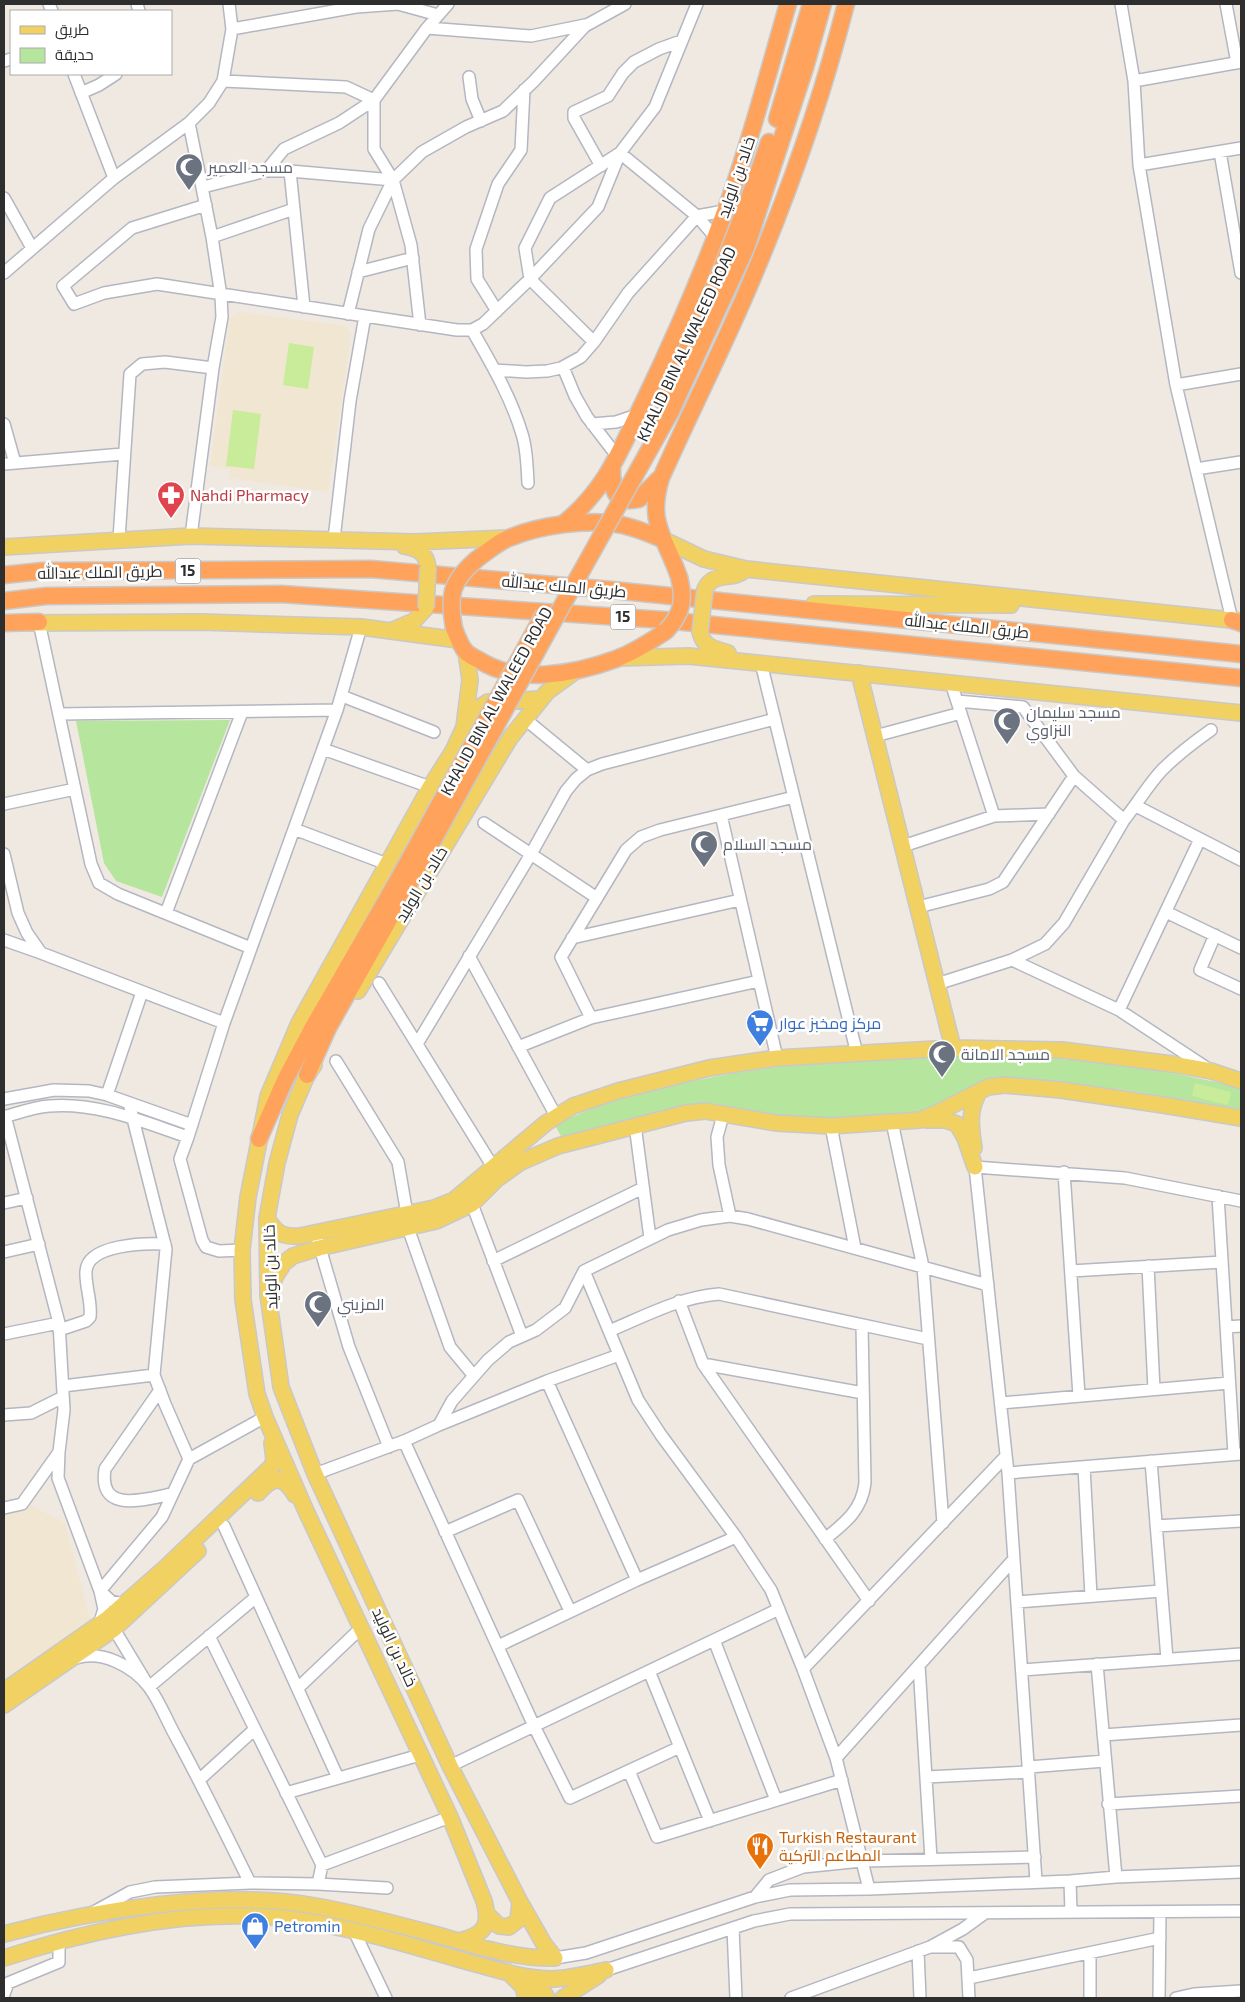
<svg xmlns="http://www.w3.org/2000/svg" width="1245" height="2002" font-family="'Exo 2',Cairo,sans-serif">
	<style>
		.education { fill: #f0e6d1 }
		.green { fill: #b6e59e }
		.pitch { fill: #c9ec9a }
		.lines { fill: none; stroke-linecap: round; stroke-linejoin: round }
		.minor-casing { stroke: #b4b7c1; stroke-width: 14 }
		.major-casing { stroke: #c9c9c9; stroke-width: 18 }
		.highway-casing { stroke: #c9c9c9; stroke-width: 19 }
		.minor { stroke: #fff; stroke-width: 11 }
		.major { stroke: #f2d163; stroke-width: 15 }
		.highway { stroke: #ffa35c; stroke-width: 16 }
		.major-bridge-casing { stroke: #c9c9c9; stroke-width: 18; stroke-linecap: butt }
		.highway-bridge-casing { stroke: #c9c9c9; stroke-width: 19; stroke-linecap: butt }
		.major-bridge { stroke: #f2d163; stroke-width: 15 }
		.highway-bridge { stroke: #ffa35c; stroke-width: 16 }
		.labels { text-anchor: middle; stroke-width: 5; stroke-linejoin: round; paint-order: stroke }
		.shield { fill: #fff; stroke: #6d6d6d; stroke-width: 1 }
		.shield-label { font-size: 15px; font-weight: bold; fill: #2e2e2e }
		.worship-label { font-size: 16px; fill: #5b616d; stroke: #fff; text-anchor: start }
		.street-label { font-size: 16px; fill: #2e2e2e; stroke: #fff }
		.health-label { font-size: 16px; fill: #be3a42; stroke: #fff; text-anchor: start }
		.shop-label { font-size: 16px; fill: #366cbe; stroke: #fff; text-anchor: start }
		.food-label { font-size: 16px; fill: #c56008; stroke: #fff; text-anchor: start }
	</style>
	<rect width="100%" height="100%" fill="#efe9e1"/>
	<path class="education" d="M239 312 345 326 351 334 328 492 229 478 230 469 210 466 230 319Z
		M30 1505 65 1523 90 1620 4 1679V1512Z"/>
	<path class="green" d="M230 720 162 897 116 881 104 863 76 721Z
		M979 1055C1029 1057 1079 1059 1128 1066 1166 1071 1204 1079 1241 1088V1113L1186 1100 1124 1090 1049 1083 985 1082 927 1111 818 1119 693 1108 624 1121 564 1142 555 1125C592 1106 630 1096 670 1086 772 1062 875 1056 979 1055Z"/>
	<path class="pitch" d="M289 343 314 347 308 389 283 385Z
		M233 410 261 414 254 469 226 466Z
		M1195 1083 1231 1092 1228 1105 1192 1096Z"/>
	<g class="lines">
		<g class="minor-casing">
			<path id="minor" d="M49 4 52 11
				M137 4 139 11
				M1121 4 1134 81 1139 165 1176 385 1232 620
				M1226 4 1237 63
				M427 28 531 36 585 25
				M232 29 356 7 398 4 438 15
				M4 61 11 59
				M74 74 114 178
				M469 77 472 99 481 121
				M223 81 346 87 374 100
				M1134 81 1241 62
				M81 93 99 85 116 74
				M189 123 212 237 221 296 222 317 213 368 191 536
				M1220 152 1241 273
				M1139 165 1241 148
				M601 166 574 118V112L608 96 623 73 634 62 659 49 681 41
				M266 171 284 149 339 123 374 100
				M290 171 304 307
				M203 187 266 171H290L393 180
				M4 198 32 248
				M206 205 132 228 63 286 74 304 104 293 157 284 365 316
				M212 237 294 209
				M358 272 413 258
				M4 273 114 178 189 123 209 103 223 81 232 29 229 4
				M497 311 477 279 476 249 498 184 521 150 524 90
				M348 314 369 229 393 180 422 152 466 127 503 111 534 81 585 26 625 4
				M420 325 411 245 393 180 374 149V100L427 28 448 4
				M472 330C491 363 511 397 522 434 527 449 527 467 528 483
				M594 342 530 279 525 248 550 198 620 153 697 216 715 237
				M563 367 575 396 587 417 617 456
				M495 370 526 372 547 371 561 368 581 357 594 342 628 293 697 216 724 211
				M1176 385 1241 374
				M4 424 15 463
				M592 424 616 422 637 415
				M4 464 123 454
				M1196 469 1241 462
				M119 539 130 374 142 364 165 362 213 368
				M334 539 350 401 365 316 457 330H472L483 324 530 279 598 207 620 153 655 107 697 4
				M39 622 91 864 99 883 118 894 251 948
				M761 663 857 1054
				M951 683 994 816
				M342 696 434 732
				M957 701 1023 707 1074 776 1124 820
				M59 714 337 710
				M525 719 587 770
				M875 736 961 713
				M323 749 430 787
				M4 804 75 789
				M1136 806 1241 860
				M721 815 777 1058
				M484 823 597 898
				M294 829 387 864
				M903 846 994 816 1049 814
				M4 854 18 913 27 933 41 953 224 1023
				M918 907 989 889 1003 882 1074 776
				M1166 912 1241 948
				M166 913 242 712
				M1215 935 1200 970 1241 989
				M572 938 740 900
				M4 940 41 953
				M469 956 556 1116
				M1012 960 1119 1010 1207 1068
				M379 983 493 1167
				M937 984 1012 960 1045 944 1064 923 1124 820C1137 804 1148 785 1162 770 1177 755 1194 742 1211 730
				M1119 1010 1200 839
				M591 1018 561 957 626 850 641 837 660 830 794 797
				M417 1044 531 854 566 791 576 779 587 770 602 764 775 719
				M518 1047 591 1018 759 981
				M336 1061 398 1162 407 1214
				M107 1095 142 992
				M4 1099 54 1090 89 1091 107 1095 192 1125
				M129 1103 166 1249 154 1375 165 1404 189 1459
				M723 1115 717 1137 719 1165 730 1216
				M4 1117C18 1113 34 1107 49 1106 98 1102 143 1122 188 1137
				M892 1122 923 1267 943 1523
				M635 1125 650 1238
				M831 1126 855 1248
				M1064 1172 1079 1396
				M1218 1196 1234 1454
				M4 1203 27 1198
				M472 1204 522 1336
				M408 1228 450 1347 474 1376
				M318 1241 349 1347 389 1447
				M242 1250 219 1251 206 1247 202 1240 180 1159 188 1137 224 1023 337 710 361 627
				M4 1252 39 1244
				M493 1261 643 1188
				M1148 1266 1154 1389
				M584 1271 638 1400 661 1435 736 1537 771 1590 803 1669 836 1758 869 1889
				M1071 1271 1222 1262
				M679 1301 703 1364 869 1601
				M1226 1327 1241 1326
				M59 1330 86 1321 90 1317C92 1302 85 1286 86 1271 88 1244 146 1243 165 1244
				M609 1331C645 1316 680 1297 719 1294L928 1339
				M4 1334 59 1323
				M703 1364 863 1393
				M547 1381 637 1580
				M63 1386 154 1375
				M160 1390 105 1469C98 1515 145 1499 172 1494
				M1001 1403 1229 1383
				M4 1415 31 1413 63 1397
				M439 1425 547 1381 619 1355
				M404 1441 534 1726 570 1798 680 1747
				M59 1452 58 1478 100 1591 104 1609 99 1625
				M1151 1461 1167 1659
				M1084 1467 1091 1596
				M1008 1473 1241 1454
				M315 1474 404 1441 439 1425 452 1401 488 1360 509 1342 536 1330 565 1308 584 1271 668 1230 701 1220 730 1216 748 1219 988 1285
				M4 1508 22 1504 59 1452 64 1410 59 1323 5 1116
				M224 1526 338 1778
				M1156 1526 1241 1521
				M445 1532 518 1500 570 1611
				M825 1539C845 1523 862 1510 865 1483L862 1325
				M1017 1602 1161 1591
				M124 1604 111 1601 100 1591 162 1517 189 1459 265 1417
				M114 1629 149 1687 256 1597
				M209 1636 322 1865 318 1884 250 1883
				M714 1640 776 1800
				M498 1646 637 1580 736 1537
				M76 1658C102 1650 133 1666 149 1687 160 1702 167 1721 176 1737 202 1785 226 1834 250 1883L155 1887 130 1892 92 1913
				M1097 1664 1116 1877
				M919 1665 931 1859
				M803 1669 1006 1456
				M1022 1670 1241 1654
				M649 1671 710 1821
				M298 1688 361 1628
				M1103 1735 1241 1725
				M836 1758 1014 1559
				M450 1766 779 1609
				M1029 1767 1105 1761
				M629 1771 657 1837 842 1780
				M926 1777 1029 1772
				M199 1780 255 1729
				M286 1793 420 1755
				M1108 1804 1241 1796
				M322 1865 450 1817
				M1036 1881 1008 1473 975 1167 1125 1178 1241 1201
				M1070 1881 1071 1912
				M318 1884 387 1888
				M755 1897 769 1880 803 1867 862 1861 1035 1857
				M733 1928 736 1998
				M354 1931 386 1998
				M932 1947H959L967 1960 969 1998
				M918 1951 920 1998
				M1090 1953V1998
				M555 1958 586 1953 755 1897 790 1890 869 1889 1070 1881 1116 1877 1241 1872
				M606 1970 754 1921 790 1914 1241 1911
				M969 1978 1160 1938
				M4 1994 8 1983 59 1962V1942
				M791 1998 930 1947 963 1929 985 1913
				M1159 1998 1160 1912
				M1176 1998 1194 1994 1241 1991"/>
		</g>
		<g class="major-casing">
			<path id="major" d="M662 539 704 559 746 569 1241 621
				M404 546C418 548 426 553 428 567
				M4 547 191 536 415 542 508 538
				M705 589C714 570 733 582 746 569
				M814 604 1011 605
				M28 623 201 622 361 627 458 640
				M393 630 414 621 426 608
				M700 632C704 648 714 648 728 653
				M619 658 689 656 1241 713
				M859 673 953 1048
				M465 726 480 707 488 702 541 699
				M358 991 510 738 547 692 577 670
				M314 1065 307 1075 290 1115 277 1163 267 1218 268 1295 281 1387 315 1474 450 1766 520 1902 544 1944 555 1958
				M926 1120H945L957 1124 965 1138 975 1167
				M974 1148C971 1127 968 1111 979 1092
				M267 1218C276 1234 283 1237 300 1236L434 1208 454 1200 546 1123 573 1106 618 1091 709 1068 777 1058 953 1048 1062 1050 1172 1064 1211 1071 1241 1081
				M271 1289 275 1277 284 1263 293 1256 319 1248 436 1221 472 1204 497 1179 521 1162 558 1146 686 1113 705 1111 776 1123 831 1126 920 1120 937 1113 988 1087 1004 1085 1061 1090 1163 1105 1241 1118
				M258 1493C273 1477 282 1474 295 1495
				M4 1691 107 1619 165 1568 272 1466 274 1459 272 1443
				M4 1705 114 1629 198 1551
				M488 1915 499 1926 509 1927 518 1920 520 1902
				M4 1934C94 1910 223 1889 315 1906 357 1913 400 1925 441 1936 479 1947 516 1959 555 1958
				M459 1941C484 1935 491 1926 484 1901L450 1817 306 1511 265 1417 257 1394 243 1300 242 1250 248 1197 268 1096 299 1023 430 787 453 751 464 727 470 680 466 652
				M4 1958C99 1927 205 1905 305 1921 357 1929 408 1945 458 1959 488 1967 519 1978 550 1979 569 1979 588 1974 606 1970
				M508 1972 523 1987 526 1998
				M526 1996C533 1988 542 1987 547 1998
				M563 1998 599 1975"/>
		</g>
		<g class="highway-casing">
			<path id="highway" d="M777 119 811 4
				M663 402C702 316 739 231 769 142
				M671 411 746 248 805 68 823 4
				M612 466C612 487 612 505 639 499L659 479
				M563 524C607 489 621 448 645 399 678 330 708 261 733 189 754 128 770 66 788 4
				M477 559C487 552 498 542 509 538 540 525 589 518 622 525 636 528 648 533 662 539
				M4 575 42 571 371 569 612 590 1241 654
				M679 577C665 536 647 524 661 478 689 415 720 354 747 291 787 198 821 102 846 4
				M4 601 46 596 281 594 664 620 1241 678
				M1232 620 1241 623
				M4 623 39 622
				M454 628C457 636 460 645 466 652 469 655 475 658 479 660 517 685 575 674 616 659 634 652 650 642 666 631
				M307 1075 328 1028 408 886
				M259 1139 285 1080 313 1027 399 878"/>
		</g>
		<use href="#minor" class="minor"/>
		<use href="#major" class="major"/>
		<use href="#highway" class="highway"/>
		<g class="major-bridge-casing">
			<path id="major-bridge" d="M426 608 428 567
				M700 632 705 589"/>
		</g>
		<g class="highway-bridge-casing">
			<path id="highway-bridge" d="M454 628C448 595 451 581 477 559
				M666 631C682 614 685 600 679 577
				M399 878 544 614
				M408 886 553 622 671 411"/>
		</g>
		<use href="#major-bridge" class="major-bridge"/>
		<use href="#highway-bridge" class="highway-bridge"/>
	</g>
	<defs>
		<g id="mosque-pin" transform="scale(1.4375)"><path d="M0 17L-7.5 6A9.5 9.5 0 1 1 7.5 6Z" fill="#6b7280" stroke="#fff"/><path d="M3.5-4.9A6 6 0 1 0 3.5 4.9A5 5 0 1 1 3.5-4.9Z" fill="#fff"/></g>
		<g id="pharmacy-pin" transform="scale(1.4375)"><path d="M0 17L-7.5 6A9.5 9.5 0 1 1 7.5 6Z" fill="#e0444e" stroke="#fff"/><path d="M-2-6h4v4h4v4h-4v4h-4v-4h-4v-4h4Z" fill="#fff"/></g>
		<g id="supermarket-pin" transform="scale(1.4375)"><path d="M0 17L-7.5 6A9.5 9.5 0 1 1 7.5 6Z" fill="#3f7fe0" stroke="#fff"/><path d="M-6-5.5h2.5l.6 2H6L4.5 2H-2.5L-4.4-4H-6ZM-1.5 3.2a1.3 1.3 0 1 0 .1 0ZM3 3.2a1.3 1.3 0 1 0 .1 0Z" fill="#fff"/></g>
		<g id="restaurant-pin" transform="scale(1.4375)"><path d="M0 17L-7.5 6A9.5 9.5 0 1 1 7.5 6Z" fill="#e8710a" stroke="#fff"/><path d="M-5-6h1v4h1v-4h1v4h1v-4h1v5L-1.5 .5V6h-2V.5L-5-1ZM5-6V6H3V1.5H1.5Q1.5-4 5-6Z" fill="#fff"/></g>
		<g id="shop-pin" transform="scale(1.4375)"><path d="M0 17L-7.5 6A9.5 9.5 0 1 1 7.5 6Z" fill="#3f7fe0" stroke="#fff"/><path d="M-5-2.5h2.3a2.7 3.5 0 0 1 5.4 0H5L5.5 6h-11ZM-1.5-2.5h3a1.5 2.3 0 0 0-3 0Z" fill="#fff"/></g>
	</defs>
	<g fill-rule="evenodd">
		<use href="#mosque-pin" x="189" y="167"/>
		<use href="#pharmacy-pin" x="171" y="495"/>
		<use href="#mosque-pin" x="1007" y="721"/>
		<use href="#mosque-pin" x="704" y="844"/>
		<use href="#supermarket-pin" x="760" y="1023"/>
		<use href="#mosque-pin" x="942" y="1054"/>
		<use href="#mosque-pin" x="318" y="1304"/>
		<use href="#restaurant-pin" x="760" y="1846"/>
		<use href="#shop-pin" x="255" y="1926"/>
	</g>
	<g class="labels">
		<g class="shield">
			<rect x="175.5" y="558.5" width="25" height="25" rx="4"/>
			<rect x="610.5" y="604.5" width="25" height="25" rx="4"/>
		</g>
		<g class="shield-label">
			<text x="188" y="576">15</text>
			<text x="623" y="622">15</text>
		</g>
		<g class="worship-label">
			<text x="208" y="173">مسجد العمير</text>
			<text x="1026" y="718">مسجد سليمان<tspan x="1026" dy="18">النزاوي</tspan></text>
			<text x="723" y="850">مسجد السلام</text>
			<text x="961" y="1060">مسجد الامانة</text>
			<text x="337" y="1310">المزيني</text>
		</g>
		<g class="street-label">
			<text transform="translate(736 177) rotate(-71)" y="6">خالد بن الوليد</text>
			<text transform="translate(686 344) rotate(-65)" y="6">KHALID BIN AL WALEED ROAD</text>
			<text transform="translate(100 572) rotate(-1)" y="6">طريق الملك عبدالله</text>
			<text transform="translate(564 586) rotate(5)" y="6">طريق الملك عبدالله</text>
			<text transform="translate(967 626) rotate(6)" y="6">طريق الملك عبدالله</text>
			<text transform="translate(496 701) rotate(-61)" y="6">KHALID BIN AL WALEED ROAD</text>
			<text transform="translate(421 884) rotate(-59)" y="6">خالد بن الوليد</text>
			<text transform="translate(270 1267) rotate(-92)" y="6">خالد بن الوليد</text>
			<text transform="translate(395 1647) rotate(65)" y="6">خالد بن الوليد</text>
		</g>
		<g class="health-label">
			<text x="190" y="501">Nahdi Pharmacy</text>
		</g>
		<g class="shop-label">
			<text x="779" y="1029">مركز ومخبز عوار</text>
			<text x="274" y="1932">Petromin</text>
		</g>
		<g class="food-label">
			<text x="779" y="1843">Turkish Restaurant<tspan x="779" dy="18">المطاعم التركية</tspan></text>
		</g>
	</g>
	<rect width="1245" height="2002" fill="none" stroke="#2e2e2e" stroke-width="10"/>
	<rect x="10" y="10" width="162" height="65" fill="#ffffff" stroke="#ababab"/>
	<rect x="20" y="26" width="25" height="8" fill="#f2d163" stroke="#ababab"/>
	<text x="55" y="35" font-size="15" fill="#2e2e2e">طريق</text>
	<rect x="20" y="48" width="25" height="15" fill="#b6e59e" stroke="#ababab"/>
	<text x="55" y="60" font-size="15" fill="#2e2e2e">حديقة</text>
</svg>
